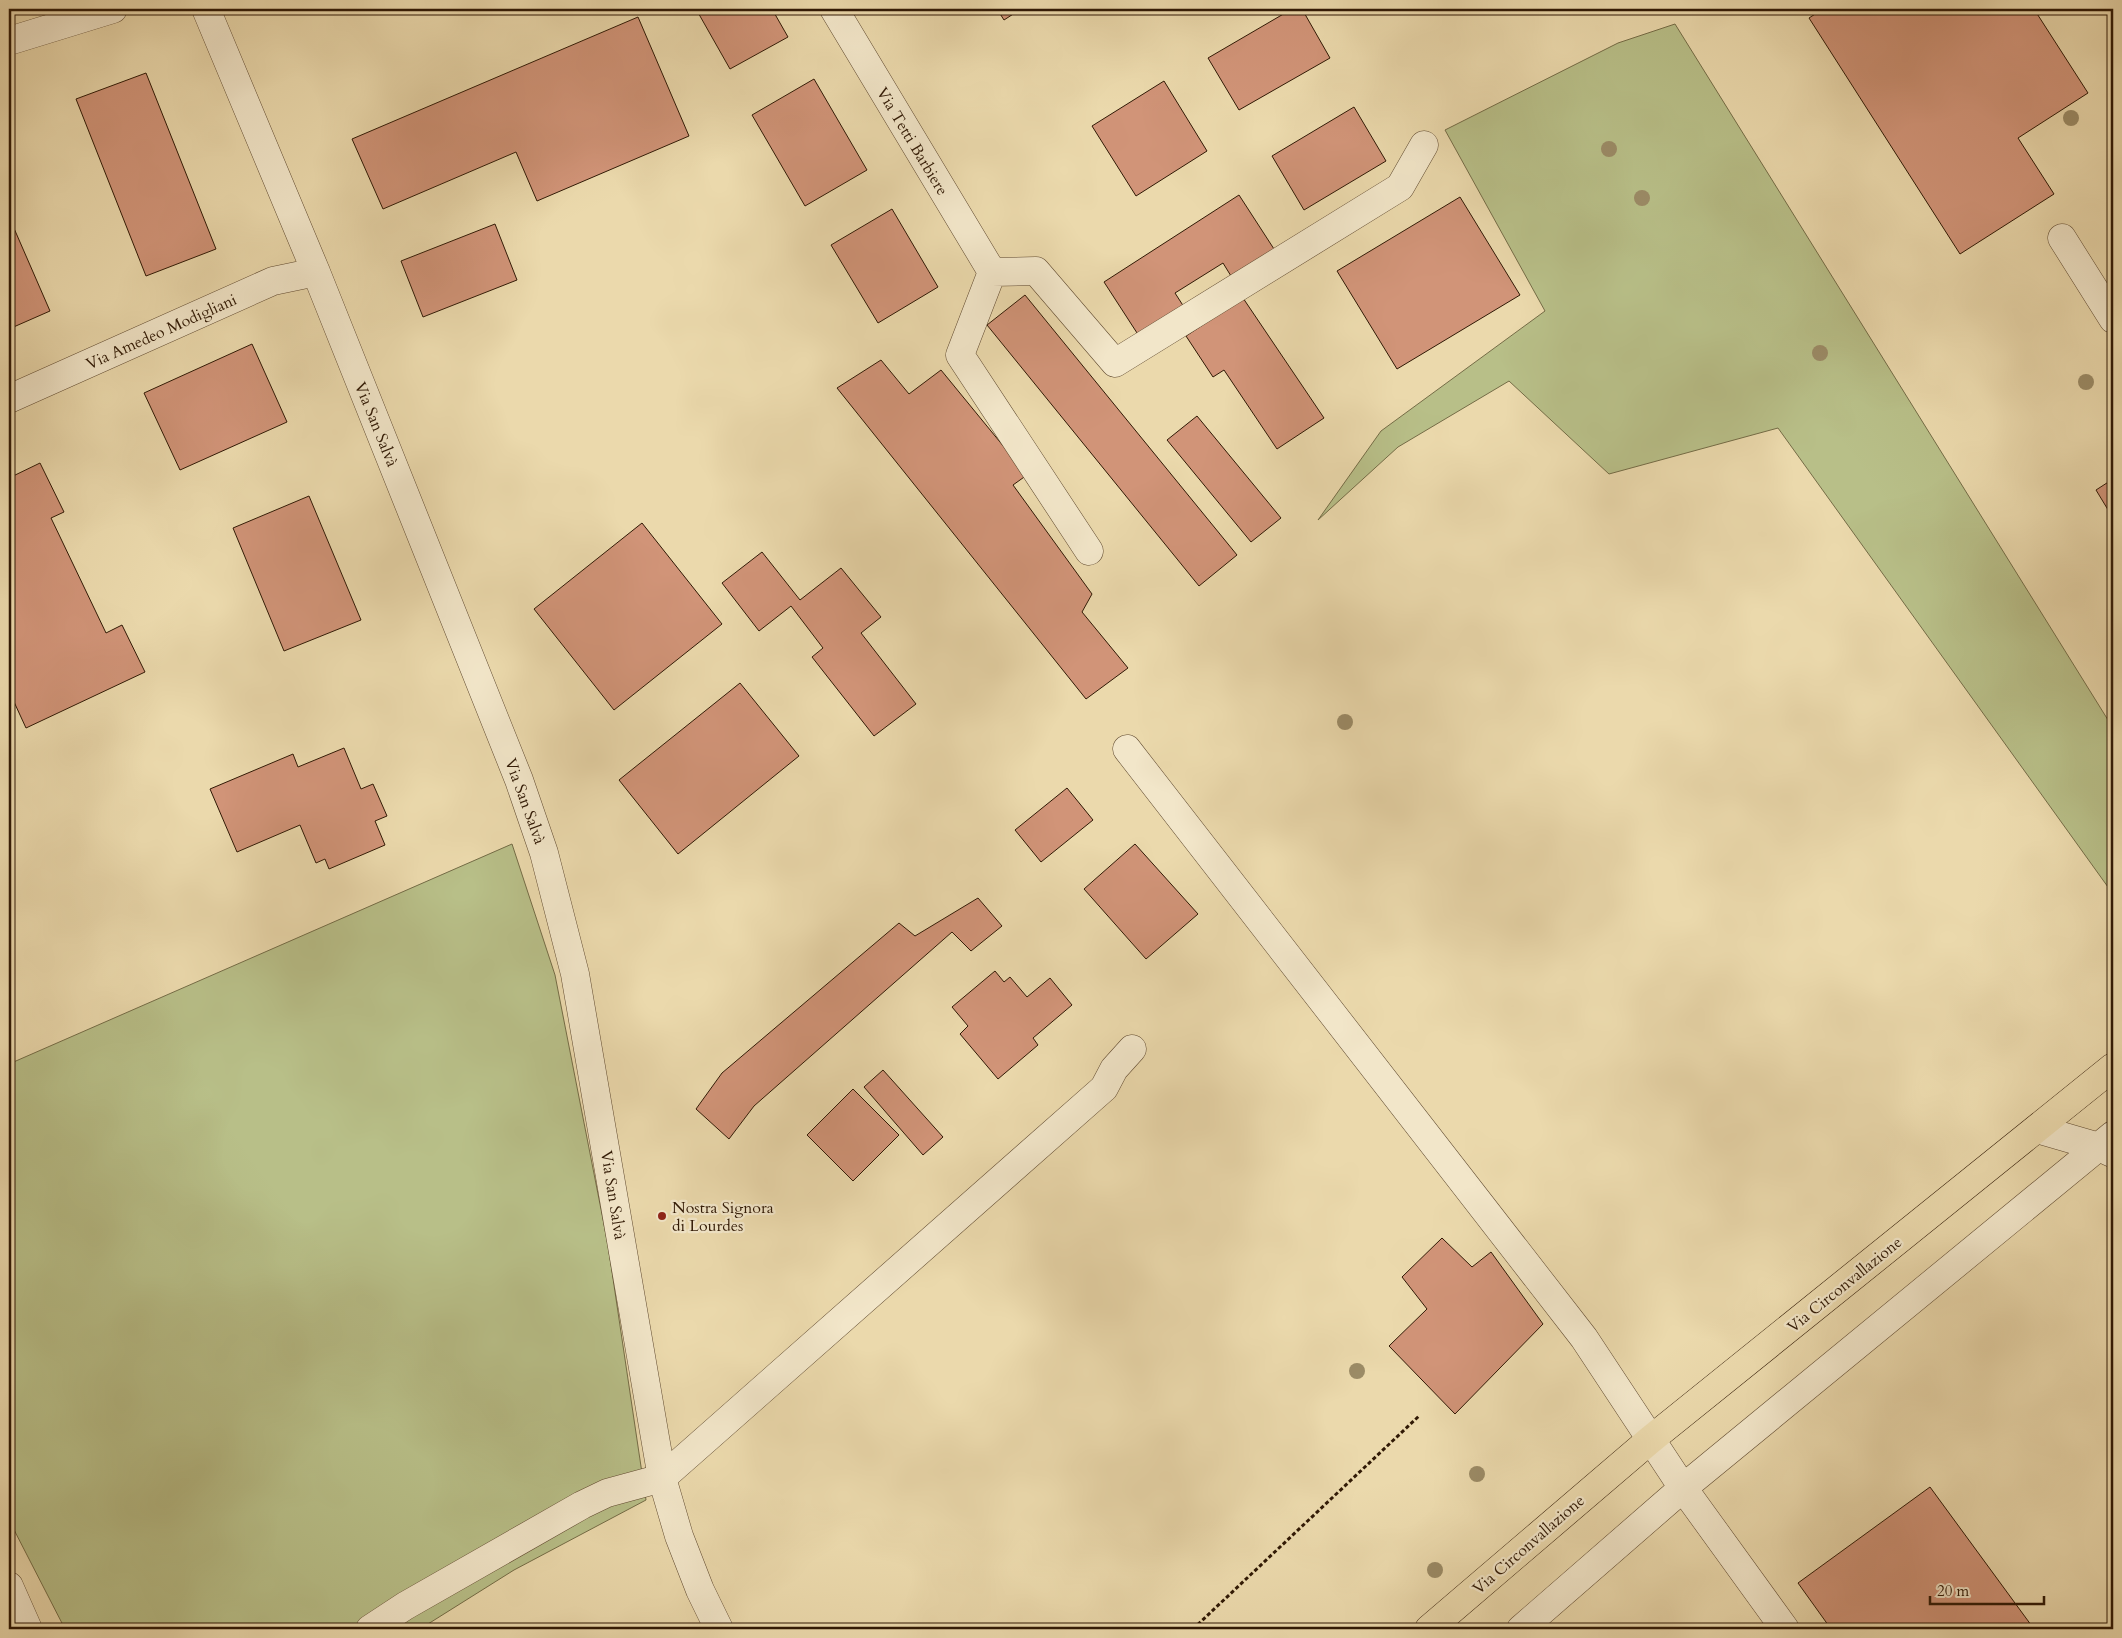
<svg xmlns="http://www.w3.org/2000/svg" width="2122" height="1638" font-family="Cardo,serif">
	<style>
		.green { fill: #b8bf88; stroke: #746c46 }
		.building { fill: #d19478; stroke: #301905 }
		.lines { fill: none; stroke-linecap: round; stroke-linejoin: round }
		.minor-casing { stroke: #5f492f; stroke-width: 29 }
		.major-casing { stroke: #301905; stroke-width: 29 }
		.path { stroke: #301905; stroke-width: 3; stroke-dasharray: 4 2.5; stroke-linecap: butt }
		.minor { stroke: #f2e6c9; stroke-width: 28 }
		.major { stroke: #ebd9ac; stroke-width: 28 }
		.tree { fill: #9b8b66 }
		.poi-dot { fill: #8f2418; stroke: #f2e6c9; stroke-width: 2 }
		.labels { text-anchor: middle; stroke-width: 4.5; stroke-linejoin: round; paint-order: stroke }
		.street-label { font-size: 16px; fill: #301905; stroke: #f2e6c9 }
		.poi-label { font-size: 16px; fill: #301905; stroke: #f2e6c9; text-anchor: start }
	</style>
	<rect width="100%" height="100%" fill="#ebd9ac"/>
	<filter id="stains"><feTurbulence type="fractalNoise" baseFrequency=".004" numOctaves="4"/><feColorMatrix values="0 0 0 0 .2 0 0 0 0 .09 0 0 0 0 .02 0 0 0 .5 -.17"/></filter>
	<radialGradient id="worn" r=".72"><stop offset=".6" stop-color="#630" stop-opacity="0"/><stop offset="1" stop-color="#630" stop-opacity=".3"/></radialGradient>
	<path class="green" d="M1675 24 2113 728V894L1778 428 1609 474 1509 381 1398 447 1318 520 1381 431 1545 311 1445 130 1618 43Z
		M512 844 555 975 608 1245 646 1500 514 1570 420 1629H65L9 1520V1064Z"/>
	<path class="building" d="M696 9H772L788 37 730 69Z
		M997 9H1021L1004 20Z
		M1292 9H1302L1330 58 1239 110 1208 58Z
		M1823 9H2034L2088 93 2018 138 2054 194 1960 254 1809 18Z
		M638 17 689 136 537 201 516 152 383 209 352 139Z
		M146 73 216 249 146 276 76 99Z
		M814 79 867 170 805 206 752 115Z
		M1164 81 1207 151 1136 196 1092 126Z
		M1354 107 1386 161 1304 210 1272 156Z
		M1239 195 1274 249 1231 276 1223 263 1175 293 1184 307 1139 336 1104 282Z
		M1460 197 1520 295 1397 369 1337 271Z
		M892 209 938 287 878 323 831 245Z
		M495 224 517 280 423 317 401 261Z
		M13 226 50 311 9 329V227Z
		M1025 295 1237 555 1199 586 987 325Z
		M1243 298 1324 418 1277 449 1224 370 1213 377 1186 336Z
		M252 344 287 422 180 470 144 393Z
		M881 360 909 394 941 370 1027 475 1013 485 1092 594 1082 612 1128 668 1086 699 837 388Z
		M1197 416 1281 518 1251 542 1167 440Z
		M40 463 64 512 51 518 106 633 122 625 145 672 26 728 9 691V478Z
		M2113 479V518L2096 490Z
		M309 496 361 620 284 651 233 528Z
		M642 523 722 624 614 710 534 609Z
		M762 552 800 600 841 568 881 617 861 633 916 704 874 736 812 657 823 648 791 606 759 631 722 583Z
		M740 683 799 756 678 854 619 780Z
		M344 748 361 789 373 784 387 816 375 821 385 845 329 869 325 859 316 863 300 825 237 852 210 789 293 754 298 767Z
		M1067 788 1093 820 1041 862 1015 830Z
		M1135 844 1198 914 1146 959 1084 889Z
		M978 898 1002 926 971 951 952 932 754 1106 729 1139 696 1109 722 1073 899 923 915 936Z
		M995 971 1004 982 1010 977 1027 997 1050 978 1072 1005 1033 1038 1038 1045 998 1079 960 1034 968 1026 952 1007Z
		M883 1070 943 1137 923 1155 864 1087Z
		M853 1089 899 1135 853 1181 807 1135Z
		M1442 1238 1472 1267 1491 1252 1543 1324 1455 1414 1389 1346 1427 1309 1402 1277Z
		M1930 1487 2034 1629H1831L1798 1583Z"/>
	<g class="lines">
		<g class="minor-casing">
			<path id="minor" d="M206 9 316 272 519 780 544 853 575 974 662 1478 679 1536 700 1590 719 1629
				M834 9 992 272
				M9 41 113 9
				M2062 238 2113 319
				M9 399 273 281 316 272
				M1089 551 960 355 992 272 1036 271 1115 363 1400 187 1424 145
				M1127 749 1584 1338 1683 1488 1785 1629
				M2037 1129 2099 1147 2112 1153
				M9 1586 28 1629
				M370 1629 405 1606 582 1505 607 1493 662 1478 1104 1088 1114 1069 1132 1049
				M1521 1629 1683 1488 2113 1135"/>
		</g>
		<g class="major-casing">
			<path id="major" d="M1429 1629 1650 1440 2113 1067"/>
		</g>
		<path class="path" d="M1193 1629 1419 1416"/>
		<use href="#minor" class="minor"/>
		<use href="#major" class="major"/>
	</g>
	<g class="tree">
		<circle cx="2071" cy="118" r="8"/>
		<circle cx="1609" cy="149" r="8"/>
		<circle cx="1642" cy="198" r="8"/>
		<circle cx="1820" cy="353" r="8"/>
		<circle cx="2086" cy="382" r="8"/>
		<circle cx="1345" cy="722" r="8"/>
		<circle cx="1357" cy="1371" r="8"/>
		<circle cx="1477" cy="1474" r="8"/>
		<circle cx="1435" cy="1570" r="8"/>
	</g>
	<circle class="poi-dot" cx="662" cy="1216" r="5"/>
	<g class="labels">
		<g class="street-label">
			<text transform="translate(913 141) rotate(59)" y="6">Via Tetti Barbiere</text>
			<text transform="translate(161 331) rotate(-24)" y="6">Via Amedeo Modigliani</text>
			<text transform="translate(377 424) rotate(68)" y="6">Via San Salvà</text>
			<text transform="translate(526 801) rotate(70)" y="6">Via San Salvà</text>
			<text transform="translate(614 1195) rotate(81)" y="6">Via San Salvà</text>
			<text transform="translate(1844 1284) rotate(-39)" y="6">Via Circonvallazione</text>
			<text transform="translate(1528 1544) rotate(-41)" y="6">Via Circonvallazione</text>
		</g>
		<g class="poi-label">
			<text x="672" y="1213">Nostra Signora<tspan x="672" dy="18">di Lourdes</tspan></text>
		</g>
	</g>
	<rect width="2122" height="1638" fill="none" stroke="#ebd9ac" stroke-width="30"/>
	<rect x="10" y="10" width="2102" height="1618" fill="none" stroke="#301905" stroke-width="2.5"/>
	<rect x="15" y="15" width="2092" height="1608" fill="none" stroke="#301905"/>
	<path d="M1930 1596v8h114v-8" fill="none" stroke="#301905" stroke-width="2.5"/>
	<text x="1937" y="1596" font-size="15" fill="#301905" stroke="#f2e6c9" stroke-width="4" paint-order="stroke">20 m</text>
	<rect width="100%" height="100%" filter="url(#stains)"/>
	<rect width="100%" height="100%" fill="url(#worn)"/>
</svg>
